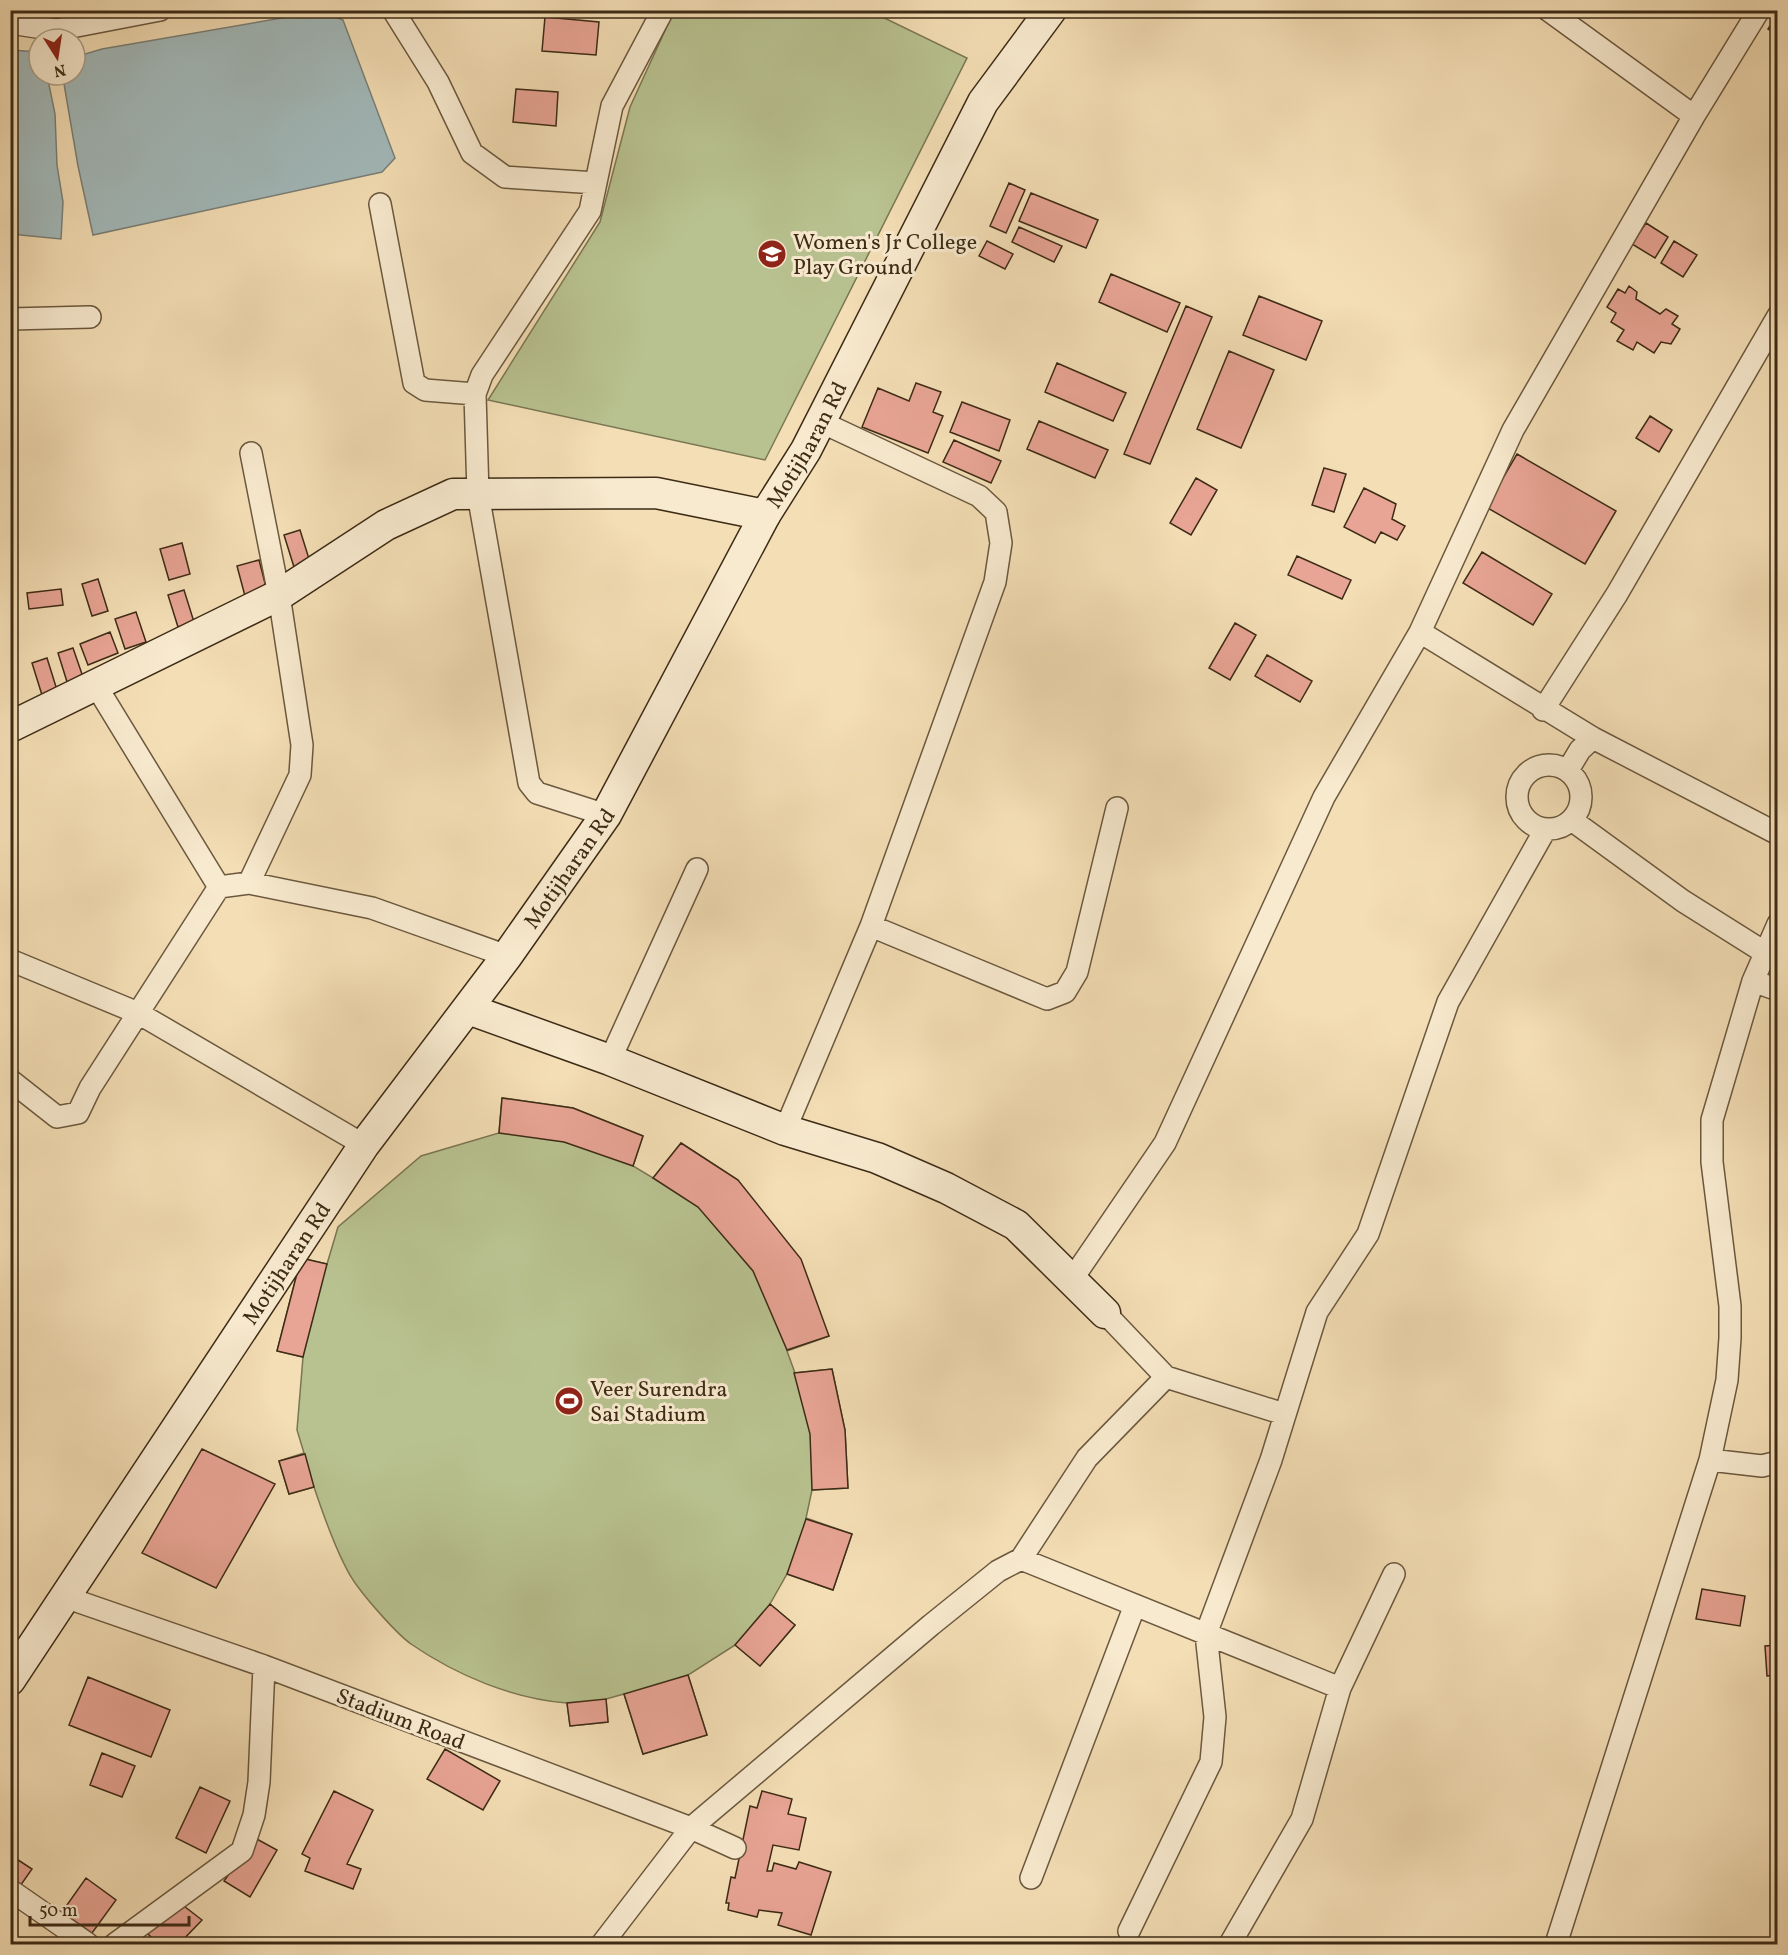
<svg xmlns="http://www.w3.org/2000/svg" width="1788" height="1955" font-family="Vollkorn,serif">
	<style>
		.green { fill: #b8c290; stroke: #7a7653; stroke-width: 1.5 }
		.water { fill: #a2b9ba; stroke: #7a8078; stroke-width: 1.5 }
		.building { fill: #e8a494; stroke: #3d2b16; stroke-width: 1.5 }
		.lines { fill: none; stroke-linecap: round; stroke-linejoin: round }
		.street-casing { stroke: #6b583e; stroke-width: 24 }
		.secondary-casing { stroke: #3d2b16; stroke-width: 33 }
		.street { stroke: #f8eacf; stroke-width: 21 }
		.secondary { stroke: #f8eacf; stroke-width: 30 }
		.labels { text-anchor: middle; stroke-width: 6; stroke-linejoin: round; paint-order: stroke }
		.poi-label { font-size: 22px; fill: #3d2b16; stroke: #f8eacf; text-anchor: start }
		.street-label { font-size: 22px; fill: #3d2b16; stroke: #f8eacf }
	</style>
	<rect width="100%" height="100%" fill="#f4deb5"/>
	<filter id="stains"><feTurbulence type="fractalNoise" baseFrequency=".00333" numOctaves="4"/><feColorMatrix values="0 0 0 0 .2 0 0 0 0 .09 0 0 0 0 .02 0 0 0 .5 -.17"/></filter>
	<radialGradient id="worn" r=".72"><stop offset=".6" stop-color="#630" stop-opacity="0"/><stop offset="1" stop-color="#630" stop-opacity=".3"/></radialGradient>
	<path class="green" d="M674 11H870L967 58 765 460 488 400 600 222 630 107Z
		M502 1098 573 1108 643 1136 633 1166 653 1178 681 1143 738 1180 829 1336 787 1351 795 1373 832 1369 845 1430 848 1488 812 1490 806 1518 852 1534 833 1590 787 1574 770 1604 795 1625 760 1666 735 1645 688 1675 707 1735 643 1754 624 1694 606 1699 608 1722 570 1726 567 1703C513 1699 456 1675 411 1644 397 1634 369 1602 358 1587 341 1566 323 1514 314 1487L289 1494 279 1461 304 1453 297 1430 303 1357 277 1351 301 1258 327 1264 338 1227 421 1156 499 1133Z"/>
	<path class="water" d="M322 11 343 20 395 158 382 172 93 235 78 166 63 78V75H75V57L102 49Z
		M10 50 39 52V75H47L55 114 57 165 63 202 61 239 11 234Z"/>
	<path class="building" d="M1778 13V35L1768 29Z
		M545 17 599 22 596 55 542 51Z
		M516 89 558 92 556 126 513 122Z
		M1009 183 1025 190 1006 233 990 226Z
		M1031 193 1098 220 1086 248 1019 221Z
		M1646 223 1668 237 1655 258 1632 244Z
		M1019 227 1062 246 1054 262 1012 242Z
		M987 241 1013 254 1005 269 979 256Z
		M1674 241 1697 255 1683 277 1661 263Z
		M1111 274 1180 303 1167 332 1099 302Z
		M1629 286 1637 292 1636 299 1660 314 1666 309 1678 316 1672 324 1680 329 1671 344 1661 342 1654 353 1637 342 1633 350 1617 341 1624 330 1611 322 1616 313 1607 307 1618 289 1625 293Z
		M1259 296 1322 321 1306 360 1243 335Z
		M1186 306 1212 317 1150 464 1124 454Z
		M1229 351 1274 370 1241 448 1197 429Z
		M1057 363 1126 393 1113 421 1045 392Z
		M916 383 941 392 933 412 943 416 928 453 862 427 878 388 909 401Z
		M962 402 1010 420 999 451 950 432Z
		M1650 416 1672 430 1659 452 1636 438Z
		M1039 421 1108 450 1095 478 1027 449Z
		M954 440 1001 461 991 483 943 462Z
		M1517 454 1616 511 1585 564 1486 507Z
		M1324 468 1346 474 1334 512 1312 505Z
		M1196 478 1217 490 1191 535 1170 523Z
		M1364 488 1396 504 1392 519 1405 526 1397 540 1381 532 1375 543 1344 527Z
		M300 530 310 562 294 567 284 535Z
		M182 543 190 574 169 580 160 549Z
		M1482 552 1552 594 1533 625 1463 583Z
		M1297 556 1351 580 1342 599 1288 575Z
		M259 560 267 591 245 596 237 566Z
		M98 579 108 611 92 616 82 584Z
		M61 589 63 605 29 609 27 593Z
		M184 590 194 622 178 627 168 595Z
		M136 612 146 642 125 649 115 619Z
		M1235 623 1256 635 1230 680 1209 668Z
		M110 632 118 653 88 665 80 644Z
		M73 648 84 680 68 685 58 653Z
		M1267 655 1312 681 1300 702 1255 676Z
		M47 658 57 690 42 695 32 663Z
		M502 1098 573 1108 643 1136 633 1166 564 1142 499 1133Z
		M681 1143 738 1180 801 1259 829 1336 787 1350 753 1271 698 1207 653 1178Z
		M301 1258 327 1264 303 1357 277 1351Z
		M832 1369 845 1430 848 1488 812 1490 810 1434 794 1373Z
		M202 1449 275 1484 216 1588 142 1553Z
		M305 1454 314 1487 289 1494 279 1461Z
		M806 1519 852 1534 833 1590 787 1574Z
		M1702 1589 1745 1596 1740 1626 1696 1619Z
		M770 1604 795 1625 760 1666 735 1645Z
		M1778 1645V1675L1767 1676 1765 1646Z
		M688 1675 707 1735 643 1754 624 1694Z
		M88 1677 170 1710 151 1757 69 1725Z
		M606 1699 608 1722 570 1726 567 1703Z
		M445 1749 500 1781 483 1810 427 1779Z
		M102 1753 135 1766 122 1797 90 1785Z
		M200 1787 230 1801 206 1853 176 1838Z
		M334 1791 373 1810 347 1864 361 1869 353 1889 305 1871 310 1858 302 1854Z
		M762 1791 792 1799 788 1814 806 1818 799 1850 773 1845 767 1871H772L774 1863 796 1869 799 1862 831 1872 811 1935 778 1925 782 1913 759 1910 757 1917 728 1910 729 1903H726L731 1877 735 1878 750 1806 757 1808Z
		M255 1838 277 1850 250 1897 224 1881Z
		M12 1856 32 1869 18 1889 10 1883Z
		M86 1878 116 1900 92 1933 62 1912Z
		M180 1903 202 1920 179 1944H158L147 1933Z"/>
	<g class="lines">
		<g class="street-casing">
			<path id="street" d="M393 10 438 82 472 153 505 177 596 183
				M1548 10 1694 116
				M10 23 56 30 160 10
				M380 204 414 383 425 390 475 394
				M10 319 90 317
				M1420 632 1593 738
				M95 684 219 887 249 883 372 908 507 956
				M1543 710 1617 594 1778 316
				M1517 797a32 32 0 1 1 64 0a32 32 0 1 1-64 0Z
				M1568 770 1580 750 1593 738 1778 834
				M606 815 537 793 529 783 478 494 475 394 482 375 590 211 612 106 663 10
				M1573 821 1683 901 1764 952
				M249 883 300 775 302 745 279 595 251 453
				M871 926 1047 999 1065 992 1077 972 1117 808
				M10 960 138 1013 364 1145
				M1753 981 1778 990
				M610 1060 697 869
				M10 1080 57 1117 78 1113 90 1088 219 887
				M785 1130 871 926 995 582 1001 543 996 512 979 496 819 421
				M1073 1278 1165 1143 1324 797 1420 632 1513 430 1694 116 1759 10
				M1105 1313 1166 1377 1284 1414
				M1710 1460 1762 1466 1778 1462
				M1021 1559 1340 1688
				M65 1597 264 1666 691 1828 735 1848
				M1031 1878 1135 1605
				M10 1890 88 1944
				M1129 1931 1211 1762 1215 1717 1206 1634 1271 1460 1317 1312 1368 1234 1448 1002 1545 830
				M115 1944 242 1851 254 1815 259 1782 264 1666
				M602 1944 691 1828 931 1625 998 1571 1021 1559 1087 1458 1166 1377
				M1230 1944 1302 1819 1340 1688 1394 1574
				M1556 1944 1710 1460 1727 1380 1730 1338V1306L1712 1162V1120L1753 981 1778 924"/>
		</g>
		<g class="secondary-casing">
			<g id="secondary">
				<path d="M10 727 279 595 386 525 453 494 656 493 765 515"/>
				<path d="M468 1009 610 1060 785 1130 877 1158 946 1188 1016 1225 1105 1313"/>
				<path id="s1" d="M10 1680 364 1145 507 956 606 815 765 515 806 450 983 102 1051 10"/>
			</g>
		</g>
		<use href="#street" class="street"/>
		<use href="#secondary" class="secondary"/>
	</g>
	<defs>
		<g id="university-disc" transform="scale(1.5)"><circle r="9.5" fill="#8f2418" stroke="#f8eacf"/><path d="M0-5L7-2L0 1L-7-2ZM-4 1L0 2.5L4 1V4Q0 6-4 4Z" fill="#fff"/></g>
		<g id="stadium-disc" transform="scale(1.5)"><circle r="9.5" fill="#8f2418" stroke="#f8eacf"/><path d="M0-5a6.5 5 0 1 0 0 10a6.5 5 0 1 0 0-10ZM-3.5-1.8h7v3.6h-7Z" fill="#fff"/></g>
	</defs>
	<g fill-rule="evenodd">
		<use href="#university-disc" x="772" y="254"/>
		<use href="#stadium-disc" x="569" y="1401"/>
	</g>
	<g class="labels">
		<g class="poi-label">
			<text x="793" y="249">Women's Jr College<tspan x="793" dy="25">Play Ground</tspan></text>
			<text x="590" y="1396">Veer Surendra<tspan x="590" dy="25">Sai Stadium</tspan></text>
		</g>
		<g class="street-label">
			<text dy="8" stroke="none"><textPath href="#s1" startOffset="1472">Motijharan Rd</textPath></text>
			<text dy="8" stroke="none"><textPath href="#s1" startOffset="986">Motijharan Rd</textPath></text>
			<text dy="8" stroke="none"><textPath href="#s1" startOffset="500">Motijharan Rd</textPath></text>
			<text transform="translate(401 1718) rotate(21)" y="8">Stadium Road</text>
		</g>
	</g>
	<rect width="1788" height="1955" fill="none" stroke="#f4deb5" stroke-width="36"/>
	<rect x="12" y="12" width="1764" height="1931" fill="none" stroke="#3d2b16" stroke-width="3"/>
	<rect x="18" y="18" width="1752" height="1919" fill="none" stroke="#3d2b16" stroke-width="1.5"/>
	<g transform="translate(57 57) rotate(168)"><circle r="28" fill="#f8eacf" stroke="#ad9e85" stroke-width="1.5"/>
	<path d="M0-4.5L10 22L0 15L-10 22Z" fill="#8f2418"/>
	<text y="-9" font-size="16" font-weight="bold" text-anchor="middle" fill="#3d2b16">N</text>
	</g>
	<path d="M30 1916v9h159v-9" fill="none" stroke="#3d2b16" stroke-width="3"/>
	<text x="39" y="1916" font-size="18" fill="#3d2b16" stroke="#f8eacf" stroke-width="4.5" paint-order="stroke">50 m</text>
	<rect width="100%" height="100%" filter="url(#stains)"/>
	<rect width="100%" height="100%" fill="url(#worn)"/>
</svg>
